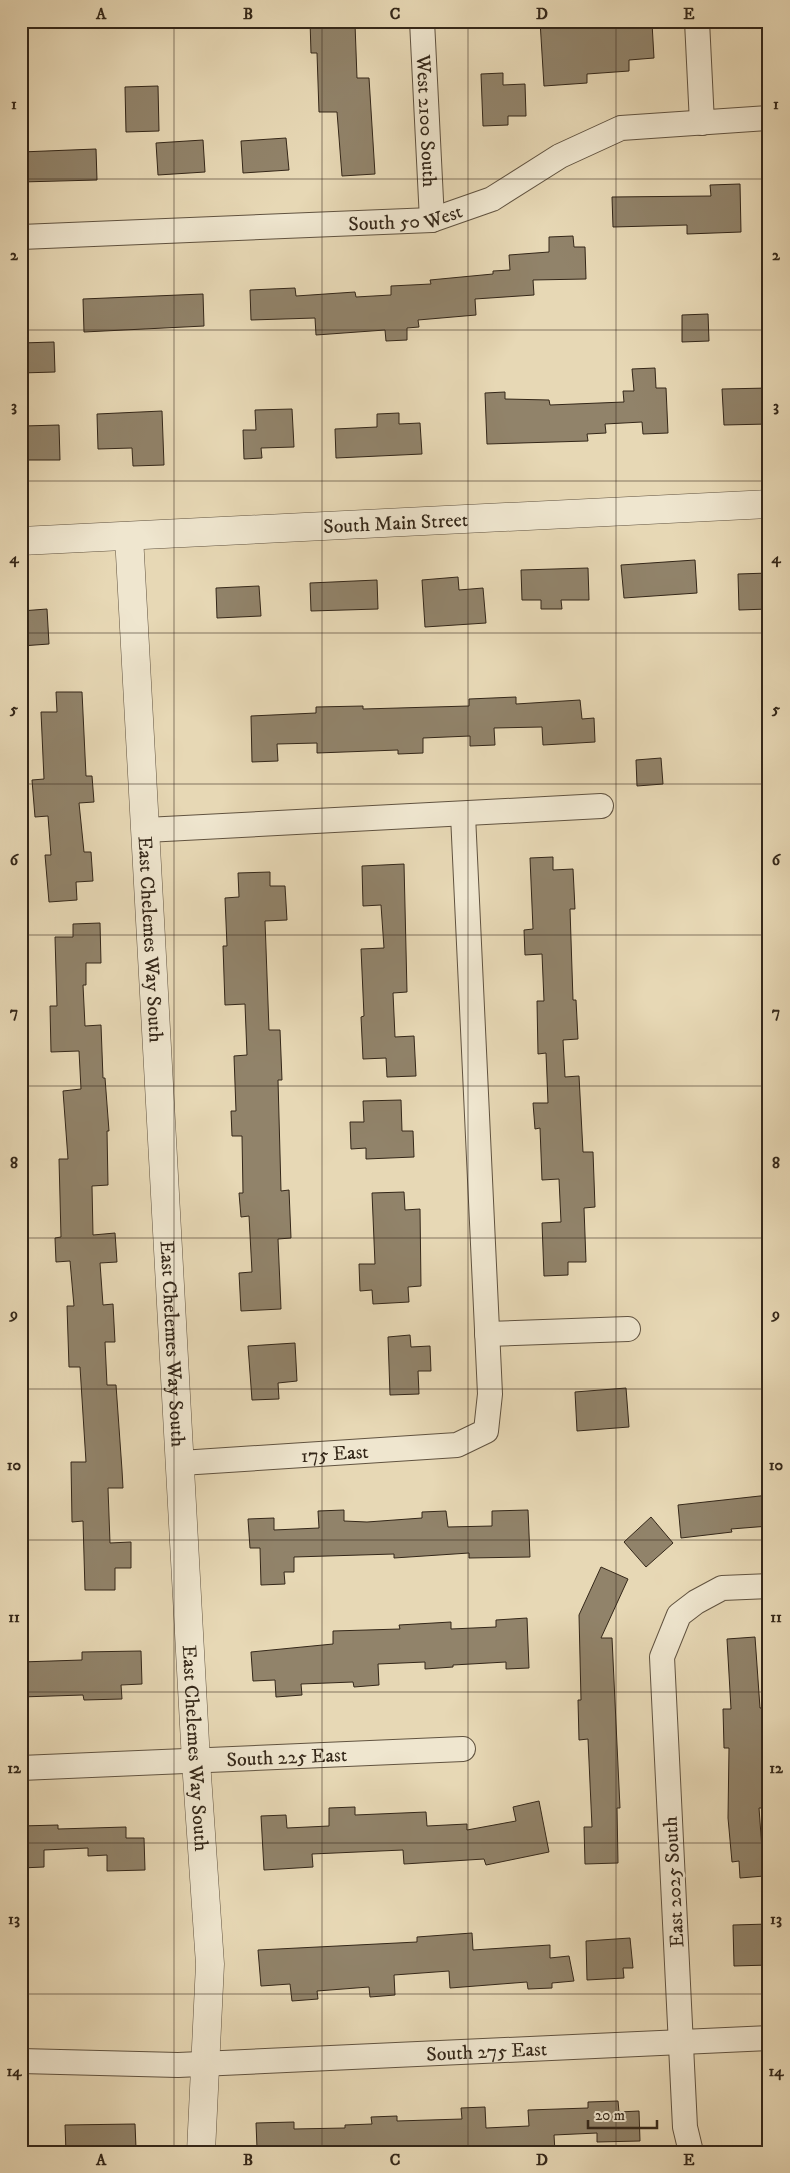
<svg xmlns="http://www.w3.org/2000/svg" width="790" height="2173" font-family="'IM FELL DW Pica',serif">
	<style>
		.building { fill: #91836a; stroke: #342719 }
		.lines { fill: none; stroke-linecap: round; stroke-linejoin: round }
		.minor-casing { stroke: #615340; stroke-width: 26 }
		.tertiary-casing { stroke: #615340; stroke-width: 29 }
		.minor { stroke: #efe6cf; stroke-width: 24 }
		.tertiary { stroke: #efe6cf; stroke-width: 28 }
		.grid { fill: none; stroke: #342719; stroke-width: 1; stroke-opacity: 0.55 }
		.labels { text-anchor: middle; stroke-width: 5; stroke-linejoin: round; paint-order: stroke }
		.street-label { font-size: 20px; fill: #342719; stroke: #efe6cf }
		.neatline { fill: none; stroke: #342719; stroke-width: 2 }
		.grid-label { font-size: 16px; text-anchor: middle; font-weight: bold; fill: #342719 }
	</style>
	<rect width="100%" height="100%" fill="#e7d8b5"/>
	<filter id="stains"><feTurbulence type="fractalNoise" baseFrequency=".004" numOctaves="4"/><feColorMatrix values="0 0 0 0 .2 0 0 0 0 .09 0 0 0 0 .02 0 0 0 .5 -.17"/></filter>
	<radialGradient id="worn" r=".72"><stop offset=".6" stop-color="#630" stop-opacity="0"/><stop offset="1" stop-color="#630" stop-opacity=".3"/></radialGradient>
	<path class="building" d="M310 21H346V24H355L357 78H369L375 174 342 176 337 112H319L317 53H311Z
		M540 21H587L588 27 652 23 654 58 629 60V71L587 74V83L544 86Z
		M503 73V85L525 84 526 116H508V125L483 126 481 74Z
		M158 86 159 131 126 132 125 87Z
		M286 138 289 170 243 173 241 141Z
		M203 140 205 172 158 175 156 143Z
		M96 149 97 180 21 182V152Z
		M740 184 741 232 687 234V225L613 227 612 197 711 196 710 185Z
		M573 236 574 247H585L586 279 533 280 534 295 475 299 476 315 418 320 419 327 407 328V340L386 341 385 330 316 335 315 318 251 320 250 290 295 288 296 296 355 292 356 297 391 295V286L431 284 430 280 493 274V271L510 270 509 255 549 252V237Z
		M203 294 204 326 84 332 83 299Z
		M708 314 709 341 682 342V315Z
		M54 342 55 372 21 373V343Z
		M655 368 656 388H666L668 433 643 434 642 422 605 424 606 433 587 434 588 441 487 444 485 393 505 392V399L549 400 550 405 624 402 623 391H634L632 369Z
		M769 388V424L724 425 722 389Z
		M292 409 294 447 261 448 262 458 244 459 243 430H256L255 410Z
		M162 411 164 465 133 466 132 448 98 449 97 414Z
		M399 413V424L420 423 422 454 336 458 335 429 377 427V414Z
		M59 425 60 460H25L24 426Z
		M695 560 697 593 624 598 621 565Z
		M588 568 589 600H561L562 609H541V600H522L521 570Z
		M769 573V609L739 610 738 574Z
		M458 577 459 590 483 588 486 623 425 627 422 580Z
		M377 580 378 609 311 611 310 583Z
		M259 586 261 616 217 618 216 588Z
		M47 609 49 644 21 646V611Z
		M56 692H82L86 776H92L94 802 79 803 84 852H91L93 881 76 882 77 900 49 902 45 855H51L48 816 35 817 32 780 44 779 41 712H57Z
		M516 697V704L580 700 582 719 594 718 595 742 543 745 542 727 494 728 495 745 470 746V736L423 738V753L398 754V750L317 753V743L277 744 278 761 252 762 251 716 316 713V707L363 706V709L469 706V699Z
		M661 758 663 784 637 786 636 760Z
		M553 857V870L573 869 575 909H570L573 1000H576L578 1039 563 1040 565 1077 579 1076 583 1152H593L595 1207 584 1208 586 1262H568V1275L544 1276 542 1223 561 1222 559 1179 542 1180 540 1128 535 1129 533 1103H548L546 1053 538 1054 537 1001H544L542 954 525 955 524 930 533 929 530 858Z
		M404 864 407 992 393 993 395 1037 414 1036 416 1076 387 1077 386 1058 363 1059 361 1017 364 1016 361 949 384 948 381 905 363 906 362 866Z
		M270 872V886H285L287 920 265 921 269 1030H280L282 1080H278L281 1191 289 1190 291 1238 278 1239 281 1309 241 1311 239 1273 252 1272 249 1216 241 1217 239 1193H243L242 1136H232L231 1111H236L234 1056 247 1055 245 1004 225 1005 223 946H227L225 898 239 897 238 873Z
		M100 923 101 963H86V985H83L85 1026 101 1025 103 1078H105L109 1131H107L108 1185 92 1186 93 1235 115 1233 117 1262 100 1263 103 1305 113 1304 115 1342H105L107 1385H116L122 1470 123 1488H108L110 1543 131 1542V1568H115V1590H85L83 1521 72 1522 71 1462H86L80 1367H69L67 1306H74L70 1261 56 1262 55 1238 61 1237 59 1159H68L63 1091 81 1089 79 1051 51 1052 50 1006H57L55 937H73V924Z
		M401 1100 402 1131H413L414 1157 366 1159V1148L351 1149 350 1122H364L363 1101Z
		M404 1192 405 1210 420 1209 421 1286 408 1287 409 1302 373 1304 372 1290 360 1291 359 1264H375L372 1193Z
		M410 1335 411 1347 430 1346 431 1371H418L419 1394 390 1395 388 1337Z
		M295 1343 297 1381 278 1383 279 1399 252 1400 248 1346Z
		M626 1388 629 1427 577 1431 575 1392Z
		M769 1495V1526L731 1529 732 1532 681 1538 678 1505Z
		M344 1510V1521L367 1522 422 1518V1512L446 1511 448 1527 492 1526V1511L528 1510 530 1557 469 1558V1553L394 1558V1554L294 1557V1572H284L285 1584 261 1585 260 1548H250L248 1519 274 1518V1530L319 1528 318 1511Z
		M651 1517 673 1543 646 1567 624 1542Z
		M601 1567 628 1579 601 1638H612L620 1808H617L618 1863 585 1864 584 1827H592L588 1739 579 1740 578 1700H581L579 1615Z
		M527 1618 529 1668 506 1669V1662L453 1665V1667L425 1669V1662L378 1664 379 1685 354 1687 353 1682 301 1684 302 1695 276 1697 275 1680 253 1681 251 1652 333 1644V1631L400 1629 399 1625 451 1622V1629L496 1627V1620Z
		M755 1637 760 1708H762L763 1808H759L764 1876 740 1878 739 1861 732 1862 728 1818 729 1748H724L723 1709H731L727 1639Z
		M141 1651 142 1684 121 1685 122 1699 84 1700 83 1695 21 1697V1662L82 1660V1652Z
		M539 1801 549 1852 486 1865 484 1859 404 1864 403 1850 312 1854 313 1867 264 1870 261 1816 286 1815 287 1828 329 1826V1808L355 1807V1815L426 1812 427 1826 467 1824V1830L516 1821 513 1807Z
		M58 1825V1829L126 1827V1838H144L145 1870 107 1871V1855L88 1856V1848L44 1850V1867L21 1868V1826Z
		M769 1924V1965L734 1966 733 1925Z
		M472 1933 473 1950 550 1945V1958L569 1956 574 1981 552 1983V1988L528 1989 527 1982 450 1988 449 1971 394 1975 395 1995 370 1997 369 1987 317 1991 318 1999 292 2001 290 1984 261 1986 258 1950 417 1942V1937Z
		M630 1938 633 1968H623L624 1978 587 1980 586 1941Z
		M618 2101 619 2112 639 2111 640 2141 597 2142V2133L554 2135 555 2152H270V2147L257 2148 256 2123 294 2122V2129L345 2128V2125L372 2124 371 2117 397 2116V2121L462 2119 461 2108 485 2107 486 2128 529 2126 528 2110 588 2108V2102Z
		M135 2124 136 2148H124V2152H66L65 2125Z"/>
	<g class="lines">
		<g class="minor-casing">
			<g id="minor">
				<path id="s1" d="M422 21 432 220"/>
				<path d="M697 21 702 123"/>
				<path id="s2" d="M21 237 432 220 492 199 560 156 621 128 769 118"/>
				<path d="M146 830 601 806"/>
				<path d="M487 1334 628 1329"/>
				<path id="s3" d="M181 1463 457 1445 486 1431 490 1394 463 815"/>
				<path id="s4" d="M21 1768 463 1749"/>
				<path id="s5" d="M21 2061 178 2065 769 2038"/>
				<path d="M691 2152 685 2127 662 1657 679 1615 696 1602 722 1588 769 1586"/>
			</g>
		</g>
		<g class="tertiary-casing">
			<g id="tertiary">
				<path id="s6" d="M129 536 196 1761 210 1964 201 2152"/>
				<path id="s7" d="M21 541 769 504"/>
			</g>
		</g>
		<use href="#minor" class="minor"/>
		<use href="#tertiary" class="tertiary"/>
	</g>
	<path class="grid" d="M174 21V2152M322 21V2152M468 21V2152M616 21V2152M21 179H769M21 330H769M21 481H769M21 633H769M21 784H769M21 935H769M21 1086H769M21 1238H769M21 1389H769M21 1540H769M21 1692H769M21 1843H769M21 1994H769"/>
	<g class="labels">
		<g class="street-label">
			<text dy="7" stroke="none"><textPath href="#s1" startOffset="100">West 2100 South</textPath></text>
			<text dy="7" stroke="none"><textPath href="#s2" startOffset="385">South 50 West</textPath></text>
			<text dy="7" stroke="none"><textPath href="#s7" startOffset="375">South Main Street</textPath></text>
			<text dy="7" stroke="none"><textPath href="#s6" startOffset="404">East Chelemes Way South</textPath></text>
			<text dy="7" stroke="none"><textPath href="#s6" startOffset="809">East Chelemes Way South</textPath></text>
			<text dy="7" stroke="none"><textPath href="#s3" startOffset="154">175 East</textPath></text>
			<text dy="7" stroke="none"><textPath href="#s6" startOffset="1214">East Chelemes Way South</textPath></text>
			<text dy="7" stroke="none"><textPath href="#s4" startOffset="266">South 225 East</textPath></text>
			<text transform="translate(673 1882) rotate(-93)" y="7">East 2025 South</text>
			<text dy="7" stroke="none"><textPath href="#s5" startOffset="466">South 275 East</textPath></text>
		</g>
	</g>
	<rect width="790" height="2173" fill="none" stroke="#e7d8b5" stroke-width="55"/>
	<path d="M588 2120v8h69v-8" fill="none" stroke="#342719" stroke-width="2.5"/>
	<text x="595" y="2120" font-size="15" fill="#342719" stroke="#efe6cf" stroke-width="4" paint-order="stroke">20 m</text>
	<rect x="28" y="28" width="734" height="2118" class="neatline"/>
	<g class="grid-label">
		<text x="101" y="19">A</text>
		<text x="248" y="19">B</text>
		<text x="395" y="19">C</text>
		<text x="542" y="19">D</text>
		<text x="689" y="19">E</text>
		<text x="14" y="109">1</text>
		<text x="776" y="109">1</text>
		<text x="14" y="260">2</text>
		<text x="776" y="260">2</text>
		<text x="14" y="411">3</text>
		<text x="776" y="411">3</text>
		<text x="14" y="563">4</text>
		<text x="776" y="563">4</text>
		<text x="14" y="714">5</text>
		<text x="776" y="714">5</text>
		<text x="14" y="865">6</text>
		<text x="776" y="865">6</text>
		<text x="14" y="1017">7</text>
		<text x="776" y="1017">7</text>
		<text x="14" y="1168">8</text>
		<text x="776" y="1168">8</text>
		<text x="14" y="1319">9</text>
		<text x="776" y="1319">9</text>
		<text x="14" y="1470">10</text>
		<text x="776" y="1470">10</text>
		<text x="14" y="1622">11</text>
		<text x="776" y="1622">11</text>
		<text x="14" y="1773">12</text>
		<text x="776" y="1773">12</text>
		<text x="14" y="1924">13</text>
		<text x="776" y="1924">13</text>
		<text x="14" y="2076">14</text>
		<text x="776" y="2076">14</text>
		<text x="101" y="2165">A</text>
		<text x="248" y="2165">B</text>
		<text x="395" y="2165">C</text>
		<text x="542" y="2165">D</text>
		<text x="689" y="2165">E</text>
	</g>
	<rect width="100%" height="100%" filter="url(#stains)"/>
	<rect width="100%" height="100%" fill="url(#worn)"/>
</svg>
